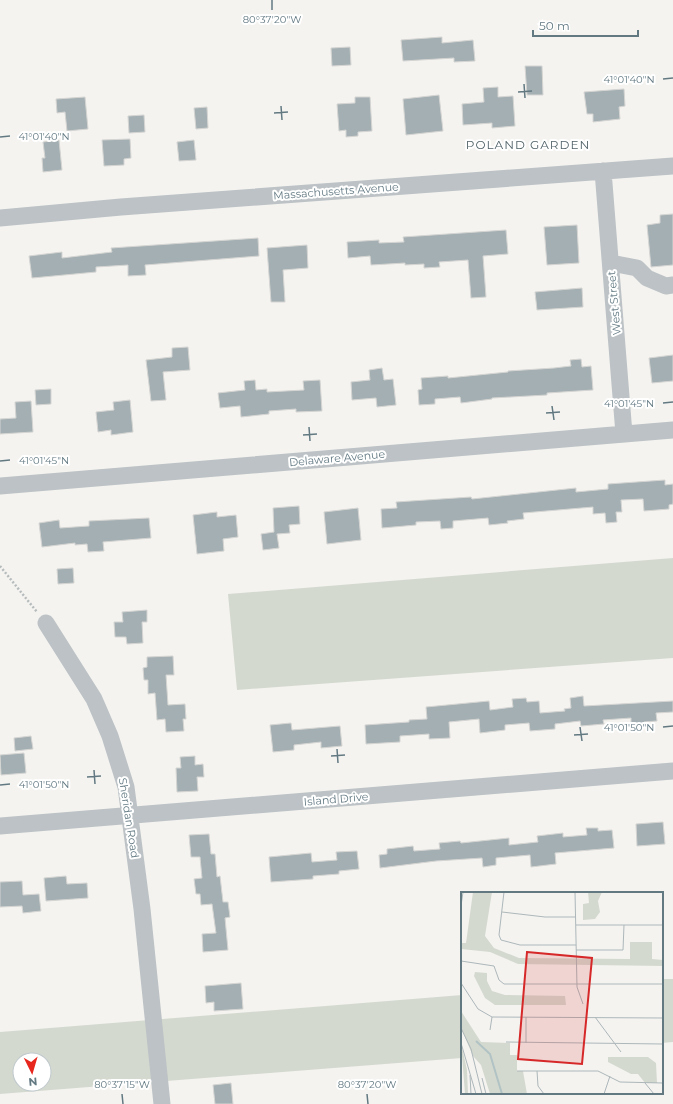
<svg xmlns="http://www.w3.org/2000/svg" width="673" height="1104" font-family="Montserrat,sans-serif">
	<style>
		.green { fill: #d4d9cf; fill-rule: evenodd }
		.building { fill: #a3afb2; stroke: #d5d5d3 }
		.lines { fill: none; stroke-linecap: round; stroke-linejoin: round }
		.path { stroke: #b6bbbc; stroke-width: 2.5; stroke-dasharray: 2 2; stroke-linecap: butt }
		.minor { stroke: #bcc2c5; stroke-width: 17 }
		.ticks { fill: none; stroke: #627982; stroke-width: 1.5 }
		.labels { text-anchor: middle; stroke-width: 4; stroke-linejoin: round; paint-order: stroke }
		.street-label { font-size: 11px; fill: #627982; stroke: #fff }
		.neighbourhood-label { font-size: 12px; letter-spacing: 1px; fill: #506167; stroke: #fff }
		.inset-river { fill: none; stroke: #b1c3c4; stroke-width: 2 }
		.inset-road { fill: none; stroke: #adb7ba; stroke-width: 1 }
		.view { fill: #d62828; fill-opacity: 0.15; stroke: #d62828; stroke-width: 2 }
		.inset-edge { fill: none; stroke: #627982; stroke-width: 2 }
		.ticks-label { font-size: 10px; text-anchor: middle; fill: #627982; stroke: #fff; stroke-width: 4; stroke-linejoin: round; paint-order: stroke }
	</style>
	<rect width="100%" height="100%" fill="#f4f3f0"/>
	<path class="green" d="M673 558V658L237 690 228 594Z
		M662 979H673V1042L662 1043Z
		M462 995V1058L0 1094V1032ZM20 1060H44V1084H20Z"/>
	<path class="building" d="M442 37V43L473 40 475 61 454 62V58L403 61 401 40Z
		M350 47 351 65 332 66 331 48Z
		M525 66H542L543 95H527Z
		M498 87V97L513 96 515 126 492 128V123L463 125 462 104 484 102 483 88Z
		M624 89 625 106 619 107 620 119 593 122V114H587L584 92Z
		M439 95 443 131 406 135 403 99Z
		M85 97 88 129 67 131 65 112 57 113 56 99Z
		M355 97H370L372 131 358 132V136L346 137V130L339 131 337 104 355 103Z
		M207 107 208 128 196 129 194 108Z
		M144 115 145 132 129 133 128 116Z
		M130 139 131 158 124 159V165L104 166 102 140Z
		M59 140 62 170 43 172 42 158H45L43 142Z
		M194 140 196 160 179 161 177 142Z
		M673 214V265L651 267 647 225 660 223V215Z
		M577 225 579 263 547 265 544 227Z
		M506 230 508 254 483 256 486 297 471 298 468 260 439 262 440 267 424 268V264L405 265V263L371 265 370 256 348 258 347 242 379 240V243L404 242 403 237Z
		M258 238 259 256 145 265 146 275 128 276V265L96 267V272L32 278 29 256 62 252V258L112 252 111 248Z
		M307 245 308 268 283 270 285 302H271L267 248Z
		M582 288 583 307 537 310 535 292Z
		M188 347 190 370 163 372 166 400 151 401 146 360 172 357V348Z
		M673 355V381L652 383 649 358Z
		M581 359 582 367 591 366 593 390 547 393V395L492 398V399L461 403 460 397 435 399V404L419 405 418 390 422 389 421 378 448 376V378L508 372V371L554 368 571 366 570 360Z
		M382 368 384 380 393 379 396 405 377 407 376 398 352 400 351 382 370 380 369 370Z
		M255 380 256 390 267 389V392L304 390 303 381 320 380 322 411 296 412V409L269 411V414L241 417 240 406 220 408 218 393 245 390 244 381Z
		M51 389V404L36 405 35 390Z
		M130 400 133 432 111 435V430L98 432 96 412 114 410 113 402Z
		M31 401 33 432 0 434V419L16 418 15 402Z
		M665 480V485L673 484V504L669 505V509L644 511 643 499 621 500 622 512H616L617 522 606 523 605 513 593 514V507L523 513 524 519 507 521 508 523 489 525 488 518 453 521V528L441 529 440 521 416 522V525L382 528 381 509 397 508 396 502 471 497 472 499 576 488V492L608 489V484Z
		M299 506 300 524 289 525 290 533 277 534 279 548 263 550 261 534 274 532 273 508Z
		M358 508 361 540 327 544 324 512Z
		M217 512V517L236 515 238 537 223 539 224 551 197 554 193 515Z
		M149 518 151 538 103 542 104 551 88 552 87 544 75 545V543L42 547 39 523 59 520 60 528 89 526V521Z
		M73 568 74 583 58 584 57 569Z
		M147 610V622H142L143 643 127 644 126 637H115L114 622H123L122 612Z
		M173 656 174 675H166L168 705 185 704 186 719H183L184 731 166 732 165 719 157 720 155 693 148 694V680H144L143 668 147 667V657Z
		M583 696 584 706 673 701V712L656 713 657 721 644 722 645 726 631 727V718L603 720 604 724 581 726 580 721 555 724V729L530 731 529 723 505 725V730L480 733 479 719 449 722 450 738 429 739V734L400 736V742L366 744 365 725 409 722V720L427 719 426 707 489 701 490 710 513 707 512 699 526 698 527 702 539 701 540 713 565 711 564 709 571 708 570 698Z
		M291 723 292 730 340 726 342 746 321 748V742L294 745V750L273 752 270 725Z
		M31 736 33 749 15 751 14 738Z
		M24 753 26 773 1 775 0 755Z
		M195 756V765L203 764 204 777H197L198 791 177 792 176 768H181L180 757Z
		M663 822 665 844 637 846 636 824Z
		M586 828H598V831L612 830 614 848 555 853 556 864 531 867 530 855 496 858V865L483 867 482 858 436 861 380 868 379 855 387 854V849L413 846 414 851 440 849 439 843 460 841 461 843 509 838V845L538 842 537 836 563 833V837L587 835Z
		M209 834 211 854H215L217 877 220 876 223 902H228L230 917 225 918 228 950 203 952 202 934 216 933 212 904 201 905 200 894H196L194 879 202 878 200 857H191L189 835Z
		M357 851 359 869 339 871V874L313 876V879L271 882 269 857 311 853 312 862 337 860 336 852Z
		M66 876 67 884 87 883 88 898 46 901 44 878Z
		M22 881 23 895 39 894 41 911 23 913 22 906 0 907V882Z
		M241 983 243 1009 214 1011V1002L206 1003 205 986Z
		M231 1083 233 1104H215L213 1085Z"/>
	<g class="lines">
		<path class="path" d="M0 566 37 612"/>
		<path class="minor" d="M603 171 624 434
			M0 218 121 207 673 166
			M611 263 637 268 647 278 666 286 673 285
			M0 486 673 430
			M46 623 94 699 110 736 126 787 142 909 162 1104
			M0 826 673 771"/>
	</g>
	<path class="ticks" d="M272 0V10M663 79 673 78M524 84 525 98M518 92 532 91M281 106 282 120M274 113 288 112M0 137 10 136M663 403 673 402M552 406 554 420M546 413 560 412M309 427 310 441M303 435 317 434M0 461 10 460M580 727 582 741M663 727 673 726M574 735 588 734M337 749 338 763M331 756 345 755M94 770 95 784M87 777 101 776M0 785 10 784M122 1094 123 1104M367 1094 368 1104"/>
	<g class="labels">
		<g class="street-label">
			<text transform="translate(336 191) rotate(-4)" y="4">Massachusetts Avenue</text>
			<text transform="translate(614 303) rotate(-95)" y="4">West Street</text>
			<text transform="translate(337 458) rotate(-5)" y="4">Delaware Avenue</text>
			<text transform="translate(336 799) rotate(-5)" y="4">Island Drive</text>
			<text transform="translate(129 818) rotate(81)" y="4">Sheridan Road</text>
		</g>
		<g class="neighbourhood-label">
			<text x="528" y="149">POLAND GARDEN</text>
		</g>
	</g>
	<g transform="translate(461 892)">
		<rect width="202" height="202" fill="#f4f3f0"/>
		<path d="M12 0H31L24 44 33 56 58 66 169 67V50H191V67L202 68V74L57 72 29 60 0 57V51H5ZM127 0H141L137 9 139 20 134 27 122 28V12L128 11ZM14 80 26 81V89L31 99 44 103 104 104 105 113H34L24 106 13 84ZM0 119 20 150 49 151V163H56V179H62L66 202H29L20 173 12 164 0 136ZM0 151 6 178 7 202H4ZM147 165H187L195 171 196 191H184L177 182H170L147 170Z" fill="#d4d9cf"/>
		<path class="inset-river" d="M15 149 29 162 41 202"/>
		<path class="inset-road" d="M43 0 38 43 40 48 59 53H115M114 0 116 95 122 112M0 14 2 0M41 20 84 25H115M115 33H202M115 58H162L163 33M0 69 33 74 38 88 43 92H202M0 91 17 117 31 125 202 126M134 125 160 160M0 136 10 157 21 202M29 138 31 125M45 150 202 152M0 151 15 202M65 151V125M56 179H137L159 190 202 191M76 179 77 194 83 202M9 183 10 202M21 186 25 202M184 191 193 202M143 202 149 184"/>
		<path class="view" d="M66 60 131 66 121 172 57 167Z"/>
		<rect width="202" height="202" class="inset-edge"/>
	</g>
	<g class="ticks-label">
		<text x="272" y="23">80°37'20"W</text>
		<text x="629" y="83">41°01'40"N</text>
		<text x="44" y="140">41°01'40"N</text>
		<text x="629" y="407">41°01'45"N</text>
		<text x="44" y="464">41°01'45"N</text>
		<text x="629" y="731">41°01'50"N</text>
		<text x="44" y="788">41°01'50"N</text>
		<text x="122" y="1088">80°37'15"W</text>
		<text x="367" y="1088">80°37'20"W</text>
	</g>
	<g transform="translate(32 1072) rotate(175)"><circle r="19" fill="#ffffff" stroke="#c0c9cd"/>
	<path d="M0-3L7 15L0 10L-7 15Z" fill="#e7271d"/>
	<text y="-6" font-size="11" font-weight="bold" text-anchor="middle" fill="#627982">N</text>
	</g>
	<path d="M533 30v6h105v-6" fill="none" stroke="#627982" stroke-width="2"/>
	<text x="539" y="30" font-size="12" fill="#627982" stroke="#ffffff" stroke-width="3" paint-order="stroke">50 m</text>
</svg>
